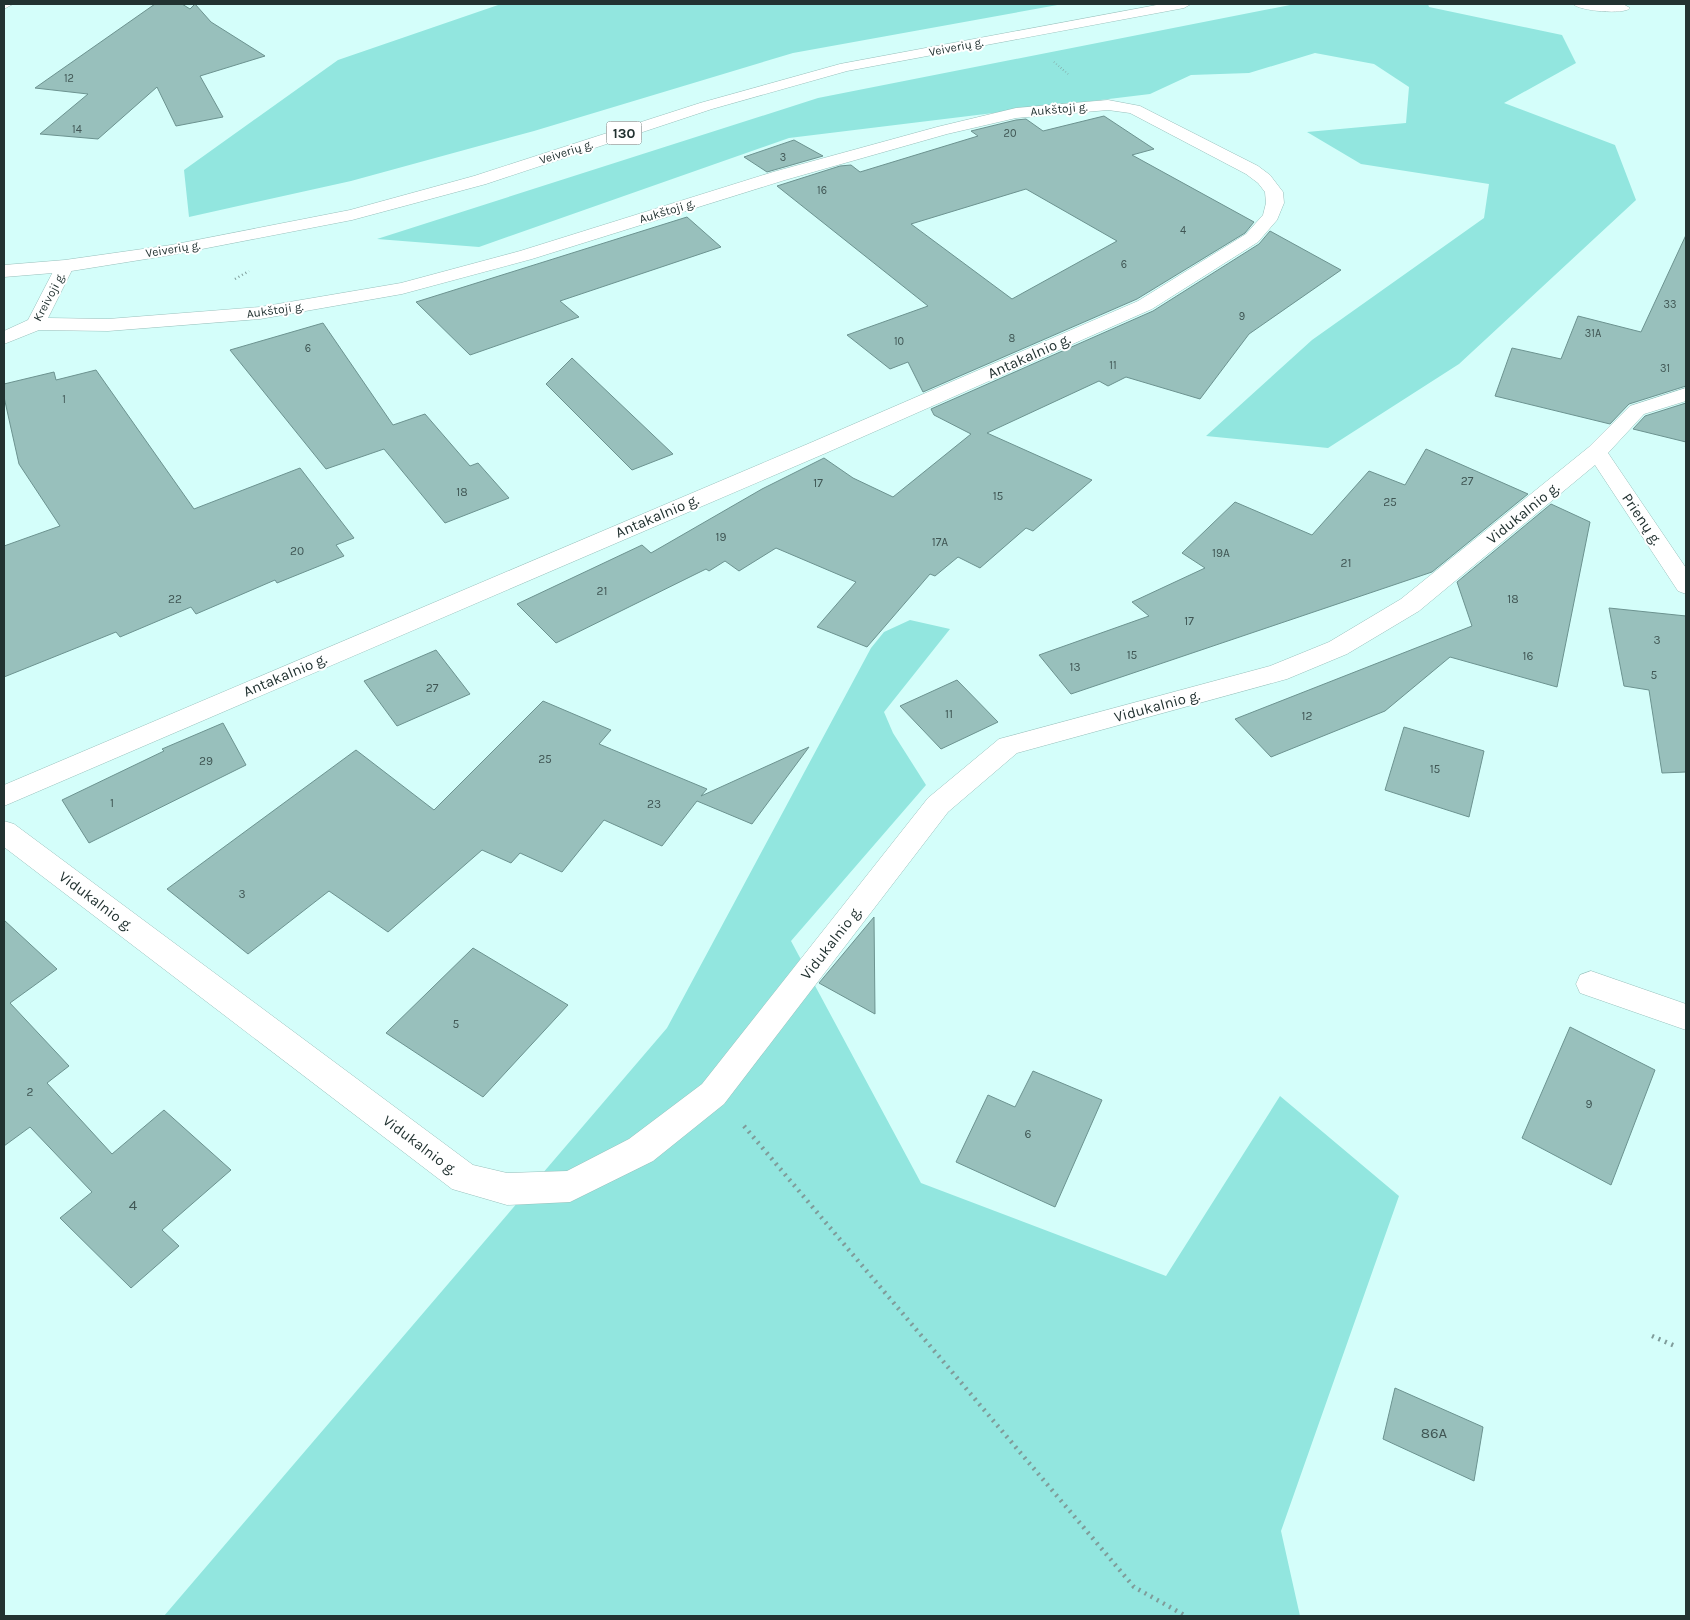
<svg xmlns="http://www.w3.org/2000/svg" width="1690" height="1620" font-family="Karla,sans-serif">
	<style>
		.green { fill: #92e6df }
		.building { fill: #98c0bc; stroke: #6c9390; fill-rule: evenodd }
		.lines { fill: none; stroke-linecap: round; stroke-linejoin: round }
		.lane-casing { stroke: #98c0bc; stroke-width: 1 }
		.street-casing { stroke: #98c0bc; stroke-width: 1 }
		.secondary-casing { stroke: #98c0bc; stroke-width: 1 }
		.primary-casing { stroke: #98c0bc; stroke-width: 1 }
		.path-far2 { stroke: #7f9c9a; stroke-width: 2; stroke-dasharray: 0.5 2.5; stroke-linecap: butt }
		.path-far1 { stroke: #7f9c9a; stroke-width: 2.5; stroke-dasharray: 1 3; stroke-linecap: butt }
		.path { stroke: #7f9c9a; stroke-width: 4.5; stroke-dasharray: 2 5; stroke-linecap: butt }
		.lane { fill: #fff; fill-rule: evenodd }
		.street { fill: #fff; fill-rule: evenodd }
		.secondary { fill: #fff; fill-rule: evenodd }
		.primary { fill: #fff; fill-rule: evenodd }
		.labels { text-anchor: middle; stroke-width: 4; stroke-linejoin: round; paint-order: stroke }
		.far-number-label { font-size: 11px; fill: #405654 }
		.far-street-label { font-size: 12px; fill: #223231; stroke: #fff }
		.number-label { font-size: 12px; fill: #405654 }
		.shield { fill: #fff; stroke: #64706f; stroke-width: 1 }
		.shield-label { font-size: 14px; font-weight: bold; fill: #223231 }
		.street-label { font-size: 15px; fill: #223231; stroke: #fff }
		.near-number-label { font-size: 15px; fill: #405654 }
	</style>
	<rect width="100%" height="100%" fill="#d4fefa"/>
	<path class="green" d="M501 4H1063L793 53 534 131 351 181 189 217 184 170 338 60Z
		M1295 4H1428L1429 7 1562 35 1576 63 1504 103 1615 145 1636 200 1459 364 1328 448 1206 436 1312 340 1484 218 1489 184 1361 164 1307 132 1406 123 1409 87 1374 64 1315 53 1249 73 1191 75 1150 94 789 138 479 247 377 239 818 98Z
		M910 620 950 629 884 712 893 733 926 785 791 941 921 1183 1166 1276 1280 1096 1399 1196 1281 1531 1300 1616H164L667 1028 871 648 884 632Z"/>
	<path class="building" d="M155 4H182L190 9 195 4 211 22 265 56 200 76 223 117 176 126 157 87 98 139 40 134 88 94 35 88Z
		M1104 116 1154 149 1132 155 1254 222 1245 233 1137 299 923 392 908 362 890 369 847 335 928 306 777 186 840 166 851 165 860 172 978 136 971 131 1016 120 1026 119 1043 131ZM1026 189 1117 241 1012 299 911 224Z
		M794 140 823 156 767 172 744 157Z
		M687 217 721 247 560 301 579 317 470 355 416 302Z
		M1270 231 1341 270 1249 334 1200 399 1126 377 1108 386 1099 381 987 433 1092 480 1033 531 1026 528 980 568 958 557 935 576 930 574 867 647 817 627 856 582 776 548 739 571 725 561 709 571 706 569 556 643 517 604 642 545 651 553 762 489 824 458 853 478 893 497 971 434 934 415 931 409 1153 311 1259 244Z
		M1686 235V386L1629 404 1610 424 1495 396 1512 348 1561 359 1578 316 1641 332Z
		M323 323 393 425 425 414 470 466 478 463 509 498 445 523 384 449 326 469 230 350Z
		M572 358 673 454 632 470 546 384Z
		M96 370 194 509 300 468 354 538 336 545 344 556 277 583 275 580 196 614 191 607 120 637 116 632 4 677V546L60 526 19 464 4 397V384L54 372 56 380Z
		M1686 403V442L1633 429 1645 416Z
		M1426 449 1528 494 1432 572 1071 694 1039 655 1149 616 1132 602 1205 568 1182 553 1235 502 1312 535 1369 471 1405 485Z
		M1551 504 1590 522 1557 687 1450 657 1385 711 1271 757 1235 719 1472 626 1457 582Z
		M1609 608 1686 616V772L1662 773 1649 690 1624 686Z
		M436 650 470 694 397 726 364 681Z
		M957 680 998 722 941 749 900 706Z
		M543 701 611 730 599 744 707 789 701 796 809 747 752 824 697 801 662 846 604 820 562 872 520 853 511 863 482 850 388 932 329 891 248 954 167 889 356 750 434 810Z
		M223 723 246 765 89 843 62 800 164 751 162 749Z
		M1404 727 1484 751 1469 817 1385 790Z
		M874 917 875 1014 819 983Z
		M4 920 57 969 10 1003 69 1066 47 1083 112 1154 164 1110 231 1170 162 1230 179 1246 131 1288 60 1218 92 1192 30 1127 4 1146Z
		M473 948 568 1005 483 1097 386 1033Z
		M1570 1027 1655 1070 1611 1185 1522 1138Z
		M1033 1071 1102 1100 1055 1207 956 1162 988 1095 1015 1107Z
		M1395 1388 1483 1427 1474 1481 1383 1439Z"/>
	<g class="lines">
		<g class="lane-casing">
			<path id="lane" d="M1591 971 1686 1004V1030L1580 993 1576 984 1580 975Z"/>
		</g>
		<g class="street-casing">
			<path id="street" d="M1573 4H1623L1630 8C1625 15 1578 11 1573 4Z
				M1108 100 1140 106 1258 166 1270 175 1283 192 1284 203 1277 220 1258 242 1152 309 826 453 4 806V785L810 443 1138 301 1246 234 1263 215 1266 203 1265 192 1258 183 1246 174 1130 113 1108 110 1016 118 947 134 785 180 532 259 402 294 260 319 108 331 39 330 4 344V331L28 320 58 262H72L74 266 48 318 108 319 260 307 401 283 520 251 773 172 937 127 1016 108Z
				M1686 388V401L1644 414 1608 453 1686 568V594L1678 591 1595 465 1419 611 1347 654 1287 679 1017 753 948 812 724 1104 653 1161 570 1202 507 1205 452 1189 4 847V821L14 824 473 1165 507 1173 567 1171 629 1139 702 1084 928 798 999 739 1270 666 1329 642 1401 599 1589 447 1630 406Z"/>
		</g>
		<g class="secondary-casing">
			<path id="secondary" d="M4 4H13L4 9Z"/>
		</g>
		<g class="primary-casing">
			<path id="primary" d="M1162 4H1191L1184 8 847 71 712 109 486 184 352 220 171 255 65 272 4 277V265L65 260 171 245 350 210 474 176 700 103 840 64Z"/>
		</g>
		<path class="path-far2" d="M1054 62 1068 74"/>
		<path class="path-far1" d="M235 279 249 271"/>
		<path class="path" d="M744 1126 1134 1587 1186 1616
			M1652 1336 1675 1346"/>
		<use href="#lane" class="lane"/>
		<use href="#street" class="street"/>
		<use href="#secondary" class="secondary"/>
		<use href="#primary" class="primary"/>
	</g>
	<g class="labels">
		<g class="far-number-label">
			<text x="69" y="82">12</text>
			<text x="77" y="133">14</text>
			<text x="1010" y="137">20</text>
			<text x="783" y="161">3</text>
			<text x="822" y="194">16</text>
			<text x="1183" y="234">4</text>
			<text x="1124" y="268">6</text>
			<text x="1670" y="308">33</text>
			<text x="1242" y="320">9</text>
			<text x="1593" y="337">31A</text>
			<text x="1012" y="342">8</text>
			<text x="899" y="345">10</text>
			<text x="308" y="352">6</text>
			<text x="1113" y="369">11</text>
			<text x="1665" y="372">31</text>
			<text x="64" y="403">1</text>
		</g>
		<g class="far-street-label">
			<text transform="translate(956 47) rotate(-11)" y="4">Veiverių g.</text>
			<text transform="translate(1059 109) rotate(-5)" y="4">Aukštoji g.</text>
			<text transform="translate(566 152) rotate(-18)" y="4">Veiverių g.</text>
			<text transform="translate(667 211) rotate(-17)" y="4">Aukštoji g.</text>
			<text transform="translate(173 249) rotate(-9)" y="4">Veiverių g.</text>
			<text transform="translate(49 297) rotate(-62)" y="4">Kreivoji g.</text>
			<text transform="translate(275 310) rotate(-8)" y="4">Aukštoji g.</text>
		</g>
		<g class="number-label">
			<text x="1467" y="485">27</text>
			<text x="818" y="487">17</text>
			<text x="462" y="496">18</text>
			<text x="998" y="500">15</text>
			<text x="1390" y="506">25</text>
			<text x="721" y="541">19</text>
			<text x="940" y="546">17A</text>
			<text x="297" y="555">20</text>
			<text x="1221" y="557">19A</text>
			<text x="1346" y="567">21</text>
			<text x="602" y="595">21</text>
			<text x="175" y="603">22</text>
			<text x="1513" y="603">18</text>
			<text x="1189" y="625">17</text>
			<text x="1657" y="644">3</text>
			<text x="1132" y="659">15</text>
			<text x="1528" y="660">16</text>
			<text x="1075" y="671">13</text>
			<text x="1654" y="679">5</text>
			<text x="432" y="692">27</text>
			<text x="949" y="718">11</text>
			<text x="1307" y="720">12</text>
			<text x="545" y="763">25</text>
			<text x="206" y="765">29</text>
			<text x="1435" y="773">15</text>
			<text x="112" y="807">1</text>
			<text x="654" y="808">23</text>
			<text x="242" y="898">3</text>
			<text x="456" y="1028">5</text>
			<text x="30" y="1096">2</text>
			<text x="1589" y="1108">9</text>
			<text x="1028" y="1138">6</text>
		</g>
		<rect class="shield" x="606.5" y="121.5" width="35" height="23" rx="4"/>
		<g class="shield-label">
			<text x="624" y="138">130</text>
		</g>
		<g class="street-label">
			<text transform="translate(1029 356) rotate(-24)" y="5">Antakalnio g.</text>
			<text transform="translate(1523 513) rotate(-39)" y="5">Vidukalnio g.</text>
			<text transform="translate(657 516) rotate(-23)" y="5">Antakalnio g.</text>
			<text transform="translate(1642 519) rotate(56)" y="5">Prienų g.</text>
			<text transform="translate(285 675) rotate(-23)" y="5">Antakalnio g.</text>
			<text transform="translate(1157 706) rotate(-15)" y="5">Vidukalnio g.</text>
			<text transform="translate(96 901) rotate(37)" y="5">Vidukalnio g.</text>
			<text transform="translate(831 943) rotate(-52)" y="5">Vidukalnio g.</text>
			<text transform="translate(420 1145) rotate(37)" y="5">Vidukalnio g.</text>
		</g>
		<g class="near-number-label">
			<text x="133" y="1210">4</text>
			<text x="1434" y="1438">86A</text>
		</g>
	</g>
	<rect width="1690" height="1620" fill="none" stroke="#223231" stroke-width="10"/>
</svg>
